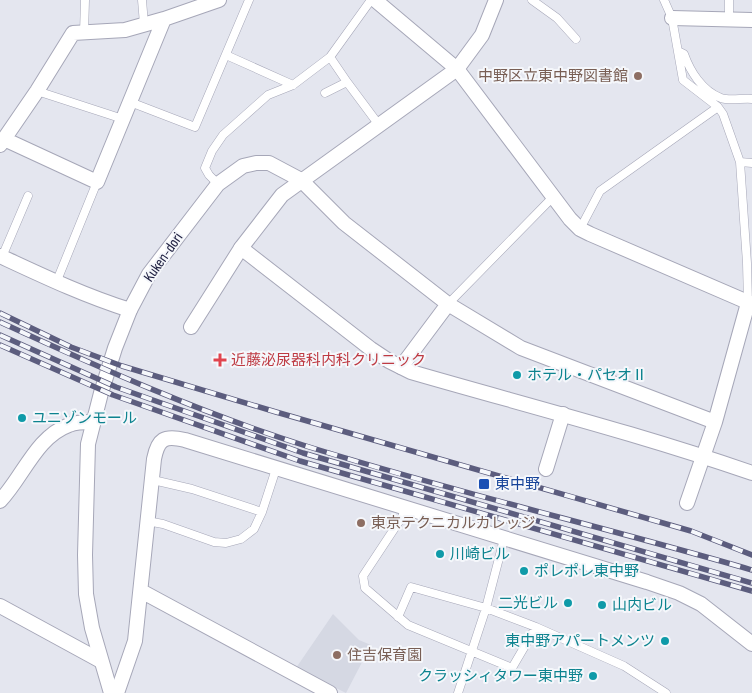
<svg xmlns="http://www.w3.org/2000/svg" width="752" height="693" font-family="'Sofia Sans Condensed','Noto Sans JP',sans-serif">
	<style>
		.built { fill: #d5d8e3 }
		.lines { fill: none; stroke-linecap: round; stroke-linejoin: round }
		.service-casing { stroke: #a6a7b8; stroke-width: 9 }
		.minor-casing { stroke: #a6a7b8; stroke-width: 16 }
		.tertiary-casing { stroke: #a6a7b8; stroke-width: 16 }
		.service { stroke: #fff; stroke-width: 8 }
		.minor { stroke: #fff; stroke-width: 14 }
		.tertiary { stroke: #fff; stroke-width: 14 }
		.rail-casing { stroke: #5c5d7e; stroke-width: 5.5 }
		.rail { stroke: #f5f7fb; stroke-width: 4; stroke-dasharray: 11; stroke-linecap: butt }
		.education-dot { fill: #8d6e63; stroke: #f5f7fb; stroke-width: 2 }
		.health-dot { fill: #e0444e; stroke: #f5f7fb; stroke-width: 2 }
		.culture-dot { fill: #0f9aa8; stroke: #f5f7fb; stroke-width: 2 }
		.transit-dot { fill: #1a4fb4; stroke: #f5f7fb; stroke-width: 2 }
		.labels { text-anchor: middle; stroke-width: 4; stroke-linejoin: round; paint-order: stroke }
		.education-label { font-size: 15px; fill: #785e54; stroke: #f5f7fb; text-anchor: start }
		.street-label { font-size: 15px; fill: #212243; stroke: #f5f7fb }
		.health-label { font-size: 15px; fill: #be3a42; stroke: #f5f7fb; text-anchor: start }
		.culture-label { font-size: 15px; fill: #0d838f; stroke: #f5f7fb; text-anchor: start }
		.transit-label { font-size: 15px; fill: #164399; stroke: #f5f7fb; text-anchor: start }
	</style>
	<rect width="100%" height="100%" fill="#e4e6ef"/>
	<path class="built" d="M333 614 359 640 371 645 346 693 296 668Z"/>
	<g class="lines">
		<g class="service-casing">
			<path id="service" d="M142 0 144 24
				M532 0 557 18 576 39
				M664 0 672 18 683 80 718 107 723 114 740 162 747 263 748 303
				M729 20V0
				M84 33 85 0
				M678 51 684 54C690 71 702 91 721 98 729 101 743 98 752 99
				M226 55 293 85
				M330 57 347 82
				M37 91 123 119
				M325 93 347 82 379 125
				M130 102 195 127 249 0
				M740 162 752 163
				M218 184 209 175 205 168 212 151 223 135 268 95 293 85 330 57 371 0
				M580 229 600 191 718 107
				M2 257 28 196
				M56 283 97 182
				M448 304 553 197
				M153 480 192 489 262 512
				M406 507 402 517 363 576 365 588 408 625 512 668 536 627
				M147 521 163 524 214 542 226 543 241 539 254 529 262 512 276 469
				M398 617 411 587 486 608 536 627 624 666 666 693
				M458 693 486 608 504 539"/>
		</g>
		<g class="minor-casing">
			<path id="minor" d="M375 0 457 69 570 219 580 229 590 234 752 304
				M672 18 752 20
				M4 139 97 182 164 19 219 0
				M0 145 37 91 73 33 125 30 164 19
				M301 180 344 223 448 304 521 348 715 422
				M0 256C43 276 85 296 130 310
				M191 327 241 248
				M401 367 448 304
				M546 469 563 414
				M0 501C23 477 36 437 69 425 76 422 85 422 92 422
				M687 503 715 422 748 303
				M141 591 330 693
				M0 606 101 661
				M117 693 135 641 154 459C158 439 164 435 185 440L647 582 679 593 701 604 752 644"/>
		</g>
		<g class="tertiary-casing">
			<path id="tertiary" d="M496 0 482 35 457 69 282 195 241 248 371 349 389 361 411 372C525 405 640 434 752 473
				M111 693 92 628 86 594 85 555 88 444 101 393 115 348 130 310 149 274 218 184 243 166 256 163H269L301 180"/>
		</g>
		<use href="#service" class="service"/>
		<use href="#minor" class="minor"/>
		<use href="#tertiary" class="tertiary"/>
		<g class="rail-casing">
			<path id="rail" d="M0 313 71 347 122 366 276 412 691 531 752 555
				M0 322C100 368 201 413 306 446 454 492 604 527 752 570
				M0 335 116 387 303 453 752 583
				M0 345 113 395 300 461 752 591"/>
		</g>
		<use href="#rail" class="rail"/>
	</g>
	<g class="education-dot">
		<circle cx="638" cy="76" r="5"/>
		<circle cx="361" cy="523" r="5"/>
		<circle cx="337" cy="655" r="5"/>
	</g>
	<path class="health-dot" d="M217.5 352.5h5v5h5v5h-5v5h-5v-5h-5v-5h5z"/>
	<g class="culture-dot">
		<circle cx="517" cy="375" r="5"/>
		<circle cx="22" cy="418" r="5"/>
		<circle cx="440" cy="554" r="5"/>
		<circle cx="524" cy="571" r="5"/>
		<circle cx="568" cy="603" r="5"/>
		<circle cx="602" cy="605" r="5"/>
		<circle cx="665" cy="641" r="5"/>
		<circle cx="593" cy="676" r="5"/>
	</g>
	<rect class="transit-dot" x="478" y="478" width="12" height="12" rx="2.5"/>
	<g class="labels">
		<g class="education-label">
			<text x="628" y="81" text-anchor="end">中野区立東中野図書館</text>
			<text x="371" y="528">東京テクニカルカレッジ</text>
			<text x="347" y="660">住吉保育園</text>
		</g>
		<g class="street-label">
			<text transform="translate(163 257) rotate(-55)" y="5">Kuken-dori</text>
		</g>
		<g class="health-label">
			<text x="231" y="365">近藤泌尿器科内科クリニック</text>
		</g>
		<g class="culture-label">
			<text x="527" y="380">ホテル・パセオⅡ</text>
			<text x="32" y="423">ユニゾンモール</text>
			<text x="450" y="559">川崎ビル</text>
			<text x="534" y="576">ポレポレ東中野</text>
			<text x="558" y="608" text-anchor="end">二光ビル</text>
			<text x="612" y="610">山内ビル</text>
			<text x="655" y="646" text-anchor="end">東中野アパートメンツ</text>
			<text x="583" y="681" text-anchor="end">クラッシィタワー東中野</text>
		</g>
		<g class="transit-label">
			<text x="495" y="489">東中野</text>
		</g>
	</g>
</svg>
